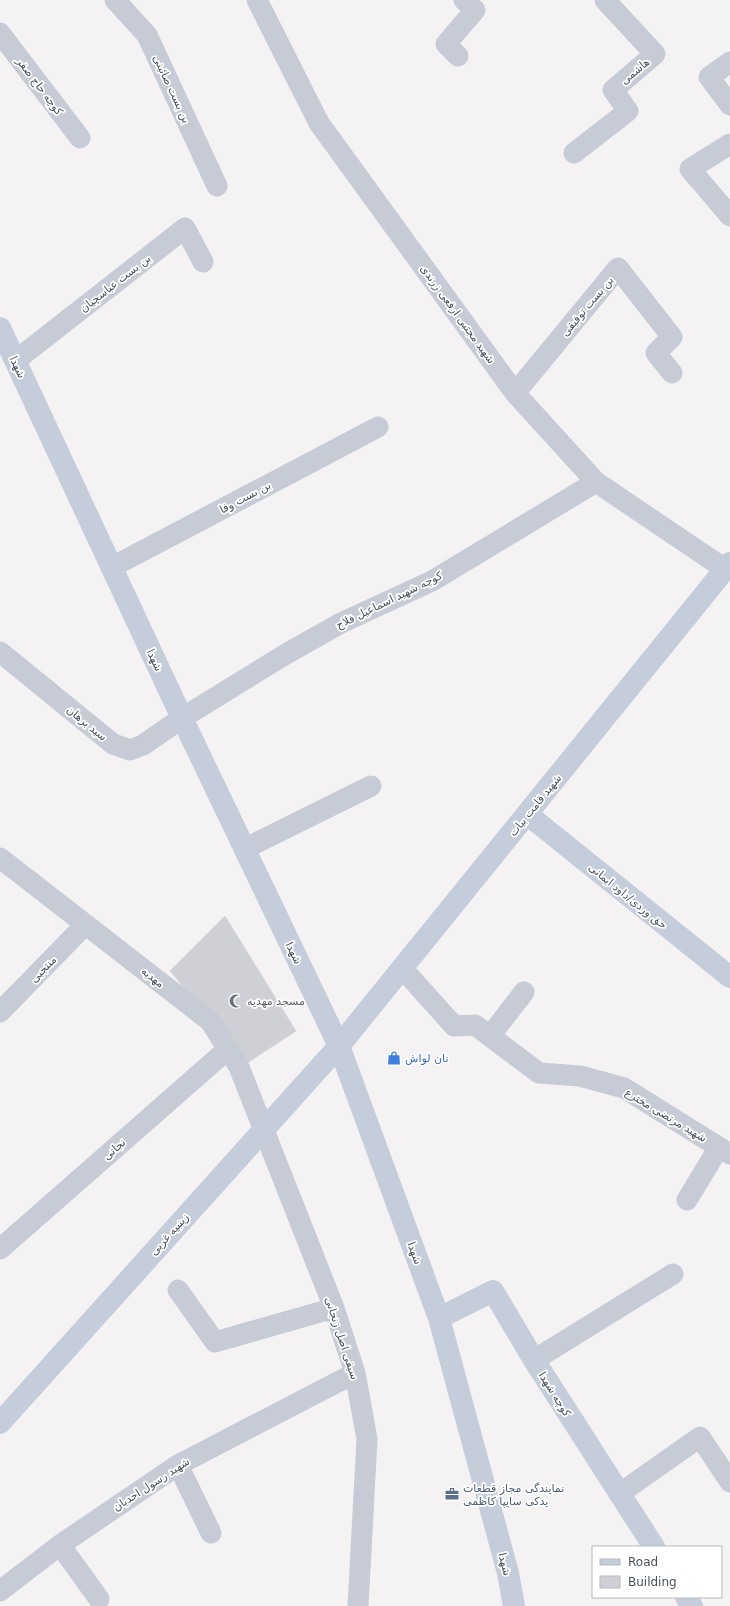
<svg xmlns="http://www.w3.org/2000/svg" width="730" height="1606" font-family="'DejaVu Sans','Noto Sans Arabic',sans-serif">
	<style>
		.building { fill: #ced0d6; stroke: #d6d7dd }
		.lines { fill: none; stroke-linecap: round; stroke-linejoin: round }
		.street { stroke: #c6cbd6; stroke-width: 21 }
		.secondary { stroke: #c5ccda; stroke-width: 22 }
		.labels { text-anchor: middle; stroke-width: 3.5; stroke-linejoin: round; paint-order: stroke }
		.street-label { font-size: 11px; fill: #49515f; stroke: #fff }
		.worship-label { font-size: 11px; fill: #5b616d; stroke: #fff; text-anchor: start }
		.shop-label { font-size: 11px; fill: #366cbe; stroke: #fff; text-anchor: start }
		.service-label { font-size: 11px; fill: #4e5e75; stroke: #fff; text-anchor: start }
	</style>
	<rect width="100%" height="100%" fill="#f4f2f2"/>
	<path class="building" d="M225 916 296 1031 247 1063 170 971Z"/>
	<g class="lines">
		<path class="street" d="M115 0 147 35 217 186
			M257 0 319 123 515 393 596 482 725 569
			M0 33 80 138
			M458 56 446 44 475 10 464 0
			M730 62 709 77 730 105
			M730 144 690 169 730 216
			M574 153 628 111 613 90 655 54 605 0
			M15 361 185 228 203 262
			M515 393 618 268 672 337 656 353 672 373
			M112 567 378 427
			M0 652 113 744 130 750 143 745 182 718 286 654 341 623 432 581 596 482
			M244 849 371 786
			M0 858 210 1021 239 1067 334 1308 355 1373 367 1439 358 1606
			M402 968 454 1026 475 1025 539 1073 580 1076 624 1088 730 1154
			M0 1012 85 925
			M490 1036 524 992
			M687 1200 719 1147
			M0 1249 228 1049
			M178 1290 215 1342 334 1308
			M534 1360 673 1274
			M178 1465 211 1533
			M619 1494 700 1437 730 1482
			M60 1545 99 1599
			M0 1591 60 1545 178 1465 355 1373"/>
		<path class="secondary" d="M0 328 182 718 339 1046 439 1318 508 1573 514 1606
			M527 814 730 977
			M439 1318 493 1291 534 1360 654 1547
			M0 1423 339 1046 730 563
			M686 1597 692 1606"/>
	</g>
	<defs>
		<g id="mosque-bare" transform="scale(1.08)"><path d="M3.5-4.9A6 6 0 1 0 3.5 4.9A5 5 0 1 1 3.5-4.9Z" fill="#6b7280" stroke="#fff" stroke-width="2.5" paint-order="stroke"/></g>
		<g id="shop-bare" transform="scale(1.08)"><path d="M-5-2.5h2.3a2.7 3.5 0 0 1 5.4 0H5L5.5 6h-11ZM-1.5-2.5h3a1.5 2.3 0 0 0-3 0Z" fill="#3f7fe0" stroke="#fff" stroke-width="2.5" paint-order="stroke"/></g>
		<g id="office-bare" transform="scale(1.08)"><path d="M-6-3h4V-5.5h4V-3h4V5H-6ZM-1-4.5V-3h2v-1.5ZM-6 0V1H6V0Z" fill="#5c6f8a" stroke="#fff" stroke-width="2.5" paint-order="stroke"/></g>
	</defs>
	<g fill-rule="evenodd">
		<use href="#mosque-bare" x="236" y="1001"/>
		<use href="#shop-bare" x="394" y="1058"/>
		<use href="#office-bare" x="452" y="1494"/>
	</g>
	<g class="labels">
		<g class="street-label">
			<text transform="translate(635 71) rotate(-40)" y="4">هاشمی</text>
			<text transform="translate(40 86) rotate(53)" y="4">کوچه حاج صفر</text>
			<text transform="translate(172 89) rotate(65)" y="4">بن بست صائینی</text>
			<text transform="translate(115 283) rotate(-38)" y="4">بن بست عباسچیان</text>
			<text transform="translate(587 306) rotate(-50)" y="4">بن بست توفیقی</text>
			<text transform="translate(458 314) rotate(54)" y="4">شهید مجتبی ارفعی زرندی</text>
			<text transform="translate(18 367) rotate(65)" y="4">شهدا</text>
			<text transform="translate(245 497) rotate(-28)" y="4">بن بست وفا</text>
			<text transform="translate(389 600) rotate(-26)" y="4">کوچه شهید اسماعیل فلاح</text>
			<text transform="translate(155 660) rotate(65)" y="4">شهدا</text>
			<text transform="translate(87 723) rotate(39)" y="4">سید برهان</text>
			<text transform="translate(535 805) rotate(-51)" y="4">شهید قامت بیات</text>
			<text transform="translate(628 896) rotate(39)" y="4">حق وردی/داود ایمانی</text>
			<text transform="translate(294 953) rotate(64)" y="4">شهدا</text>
			<text transform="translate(43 969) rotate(-46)" y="4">منتجبی</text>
			<text transform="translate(153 977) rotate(38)" y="4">مهدیه</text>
			<text transform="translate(666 1115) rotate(31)" y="4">شهید مرتضی مخترع</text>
			<text transform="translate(114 1149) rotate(-41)" y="4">نجاتی</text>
			<text transform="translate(169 1234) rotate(-48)" y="4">زینبیه غربی</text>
			<text transform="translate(415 1253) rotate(70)" y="4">شهدا</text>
			<text transform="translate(342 1338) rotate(72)" y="4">سیفی اصل زنجانی</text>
			<text transform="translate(555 1394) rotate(58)" y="4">کوچه شهدا</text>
			<text transform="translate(151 1484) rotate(-33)" y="4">شهید رسول احدیان</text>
			<text transform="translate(505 1564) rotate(76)" y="4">شهدا</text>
		</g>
		<g class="worship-label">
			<text x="247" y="1005">مسجد مهدیه</text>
		</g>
		<g class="shop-label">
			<text x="405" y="1062">نان لواش</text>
		</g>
		<g class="service-label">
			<text x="463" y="1492">نمایندگی مجاز قطعات<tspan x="463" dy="13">یدکی سایپا کاظمی</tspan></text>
		</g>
	</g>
	<rect x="592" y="1546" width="130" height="52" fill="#ffffff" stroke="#b6b9bf"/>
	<rect x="600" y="1559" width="20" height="6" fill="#c5ccda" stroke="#b6b9bf"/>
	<text x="628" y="1566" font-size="12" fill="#49515f">Road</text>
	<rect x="600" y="1576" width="20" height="12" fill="#ced0d6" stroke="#b6b9bf"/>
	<text x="628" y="1586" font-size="12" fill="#49515f">Building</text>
</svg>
